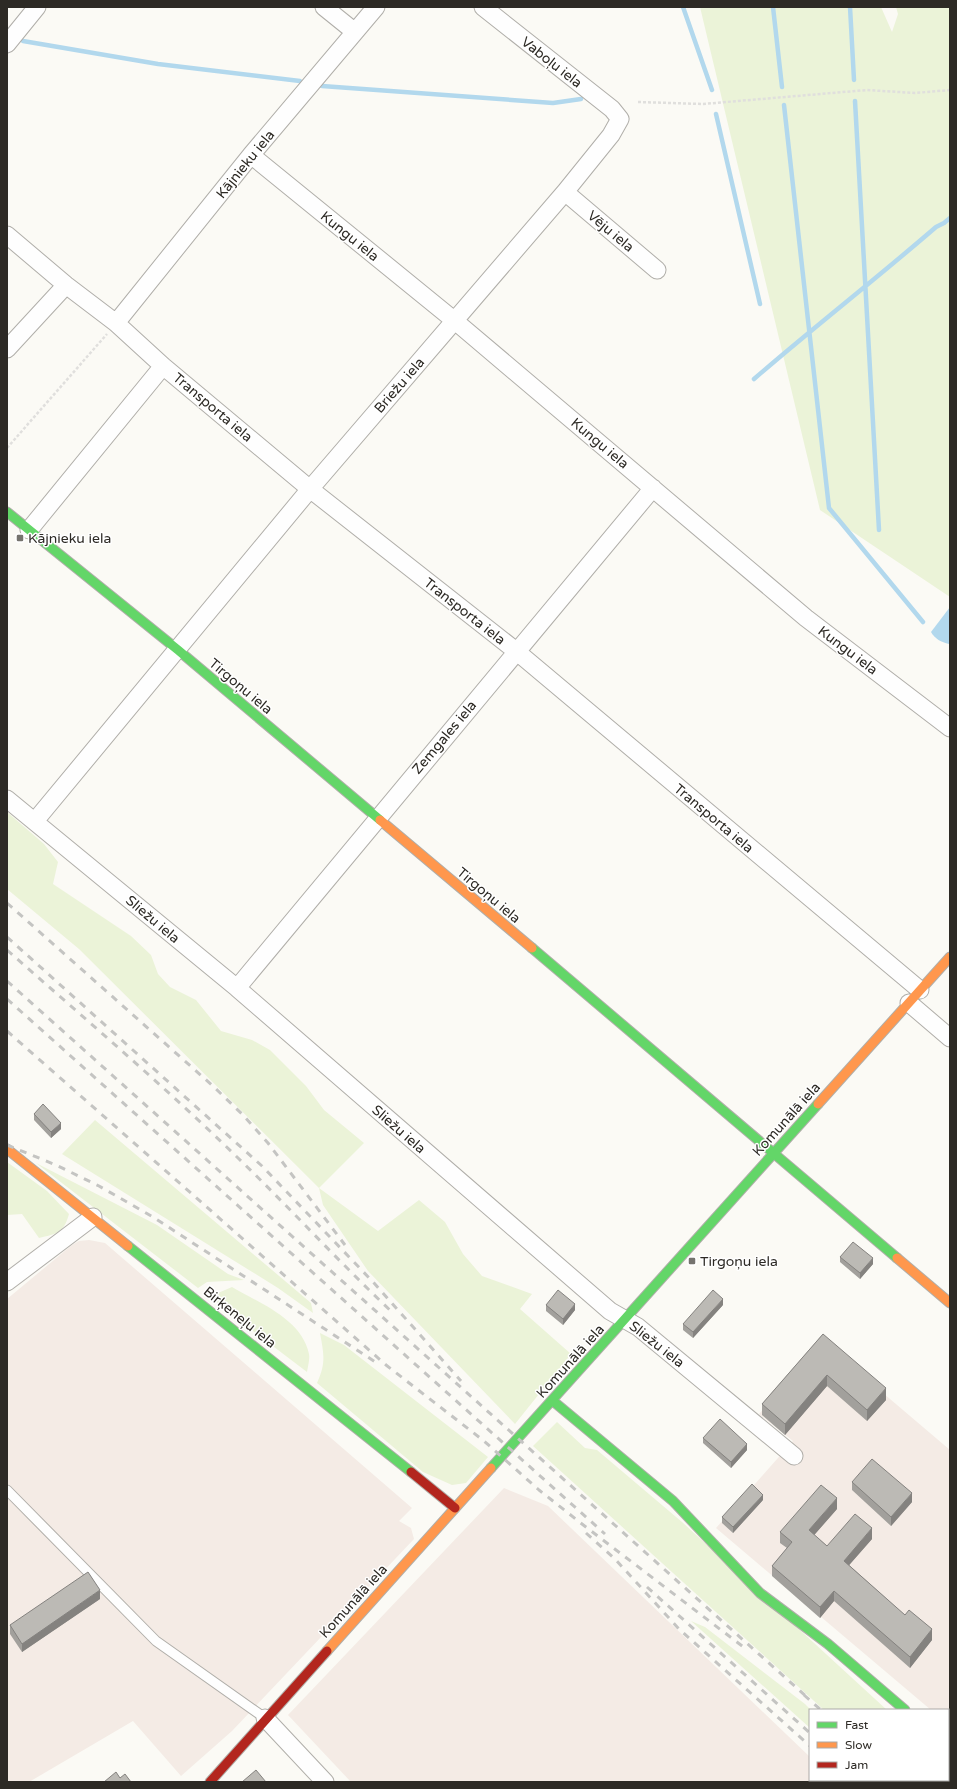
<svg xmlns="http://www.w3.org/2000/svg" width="957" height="1789" font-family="'Varela Round',sans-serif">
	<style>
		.industrial { fill: #f4ebe5 }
		.green { fill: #ebf3d8 }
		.water { fill: #b2d8ed }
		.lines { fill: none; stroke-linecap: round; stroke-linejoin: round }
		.stream { stroke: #b2d8ed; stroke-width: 4.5 }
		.lane-casing { stroke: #b0aea9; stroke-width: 11 }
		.street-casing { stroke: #b0aea9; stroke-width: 19 }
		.fast-casing { stroke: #b0aea9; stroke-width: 11 }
		.slow-casing { stroke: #b0aea9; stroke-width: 11 }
		.jam-casing { stroke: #b0aea9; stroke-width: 11 }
		.path { stroke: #e0dfdd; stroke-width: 2.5; stroke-dasharray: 3 2; stroke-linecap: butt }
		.lane { stroke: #fefefe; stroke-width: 9 }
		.street { stroke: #fefefe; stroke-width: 17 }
		.fast { stroke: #63d668; stroke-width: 9 }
		.slow { stroke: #ff974d; stroke-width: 9 }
		.jam { stroke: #b3261e; stroke-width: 9 }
		.rail { stroke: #c4c4c2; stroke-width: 3; stroke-dasharray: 7 7; stroke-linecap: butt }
		.wall { fill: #a2a09c }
		.shaded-wall { fill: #84827f }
		.building { fill: #bcbab5; stroke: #84827f }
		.poi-dot { fill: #75736e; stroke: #fff; stroke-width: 1.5 }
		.labels { text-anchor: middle; stroke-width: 3; stroke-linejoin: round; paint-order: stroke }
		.street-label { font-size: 14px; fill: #2d2a25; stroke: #fff }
		.poi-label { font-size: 14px; fill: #2d2a25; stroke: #fff; text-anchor: start }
	</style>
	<rect width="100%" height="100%" fill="#fbfaf5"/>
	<path class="industrial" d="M89 1240 105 1243 412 1508 399 1521 411 1528 414 1539 232 1731 181 1776 133 1721 29 1782H7V1299L72 1245 79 1241Z
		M823 1342 950 1450V1726L948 1724V1710H931L716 1528 793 1441 759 1414Z
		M504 1488 548 1506 810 1757V1780H831L833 1782H351L288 1715Z"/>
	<path class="green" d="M700 7H881L892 32 898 14 896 7H950V597L820 510Z
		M7 812 44 844 58 862 53 884 131 936 151 955 158 974 170 987 196 1000 221 1031 252 1040 270 1050 306 1086 324 1110 364 1143 319 1188 378 1231 419 1200 445 1222 463 1254 482 1276 532 1294 520 1309 571 1354 515 1424 368 1271 323 1205 319 1188 79 949 7 889Z
		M95 1120 311 1303 313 1313 278 1288 62 1154Z
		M7 1162 47 1191 69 1214C64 1233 56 1234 39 1238L22 1214 7 1215Z
		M36 1163 157 1225 228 1274 244 1280 207 1282 198 1288Z
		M232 1287C259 1303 302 1319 309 1354 310 1359 308 1366 307 1372L219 1305 211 1296Z
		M320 1333 344 1345 488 1457 466 1483 452 1485 423 1472 317 1383C326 1363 324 1355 320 1333Z
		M557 1422 585 1448 597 1450 682 1522 887 1710H824L533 1446Z
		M691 1621 705 1627 805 1704 811 1710 810 1728Z
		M948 1762 950 1764V1782H904L901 1780H948Z"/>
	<path class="water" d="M950 607V642L949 644C941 642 935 639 931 632Z"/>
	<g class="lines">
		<path class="stream" d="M683 7 712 90
			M773 7 782 87
			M850 7 854 80
			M23 41 158 64 300 81
			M322 86 553 103 581 99
			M855 101 879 530
			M784 105 829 508 923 622
			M716 114 760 304
			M754 379C814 327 876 279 936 227L944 223 950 218"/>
		<g class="lane-casing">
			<path id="lane" d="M7 1490 156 1641 265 1718"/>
		</g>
		<g class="street-casing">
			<path id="street" d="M324 7 355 32
				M7 44 37 7
				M251 155 455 321 806 618 950 728
				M565 192 657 270
				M7 235 66 285 116 323 163 366 310 489 516 651 920 990
				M116 323 251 155 376 7
				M7 349 66 285
				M29 530 163 366
				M7 799 237 988 610 1311 638 1327 794 1456
				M35 821 310 489 565 192 611 135 620 119 612 109 483 7
				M237 988 653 488
				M909 1003 950 1038
				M7 1282 93 1217
				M265 1718 325 1782"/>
		</g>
		<g class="fast-casing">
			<path id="fast" d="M7 512 178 650 380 820
				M532 948 897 1258
				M128 1246 411 1472
				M553 1401 673 1501 760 1593 828 1644 905 1710
				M491 1468 818 1104
				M948 1747 950 1749"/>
		</g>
		<g class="slow-casing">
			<path id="slow" d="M380 820 532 948
				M818 1104 950 957
				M7 1149 128 1246
				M897 1258 950 1303
				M327 1651 491 1468"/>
		</g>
		<g class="jam-casing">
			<path id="jam" d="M411 1472 455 1508
				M210 1782 327 1651"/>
		</g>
		<path class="path" d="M638 102 703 104 867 90 915 93 950 90
			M7 448 107 334"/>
		<use href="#lane" class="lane"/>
		<use href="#street" class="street"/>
		<use href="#fast" class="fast"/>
		<use href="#slow" class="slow"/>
		<use href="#jam" class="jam"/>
		<path class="rail" d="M7 903 213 1086 243 1115 268 1143 345 1245
			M7 937 262 1166 374 1283 461 1381
			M7 950C84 1018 163 1085 237 1157 290 1208 339 1262 393 1313
			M7 981 808 1698
			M7 999 605 1534
			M7 1031 386 1365 484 1441 539 1490 582 1524 746 1649
			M7 1145 56 1165 99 1186 153 1217 380 1365
			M586 1533 615 1559 679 1629 810 1746
			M647 1587 810 1733
			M804 1695 821 1710
			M843 1780 844 1782
			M862 1780 864 1782
			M898 1780 900 1782"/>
	</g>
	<path class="wall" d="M34 1114 61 1129 51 1138 34 1120Z
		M840 1257 873 1264 860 1279 840 1262Z
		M546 1305 575 1310 563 1325 546 1311Z
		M723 1305 693 1338 683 1330V1324Z
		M823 1334 886 1400 867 1421 827 1386 785 1435 762 1415V1404Z
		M703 1438 747 1450 731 1468 703 1443Z
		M852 1482 912 1502 891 1526 852 1490Z
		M763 1500 733 1533 722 1523V1517Z
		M837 1509 814 1535 827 1546 872 1539 849 1565 932 1640 910 1668 834 1601 820 1618 772 1576V1566L787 1548 780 1543V1532Z
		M100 1599 22 1652 10 1634V1625Z"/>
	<path class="shaded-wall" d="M61 1123V1129L51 1138V1132Z
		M873 1258V1264L860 1279V1273Z
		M723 1299V1305L693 1338V1332Z
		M575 1304V1310L563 1325V1319Z
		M827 1375V1386L785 1435V1424Z
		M886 1388V1400L867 1421V1410Z
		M747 1444V1450L731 1468V1462Z
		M912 1493V1502L891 1526V1517Z
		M763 1495V1500L733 1533V1527Z
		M837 1498V1509L809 1541V1530Z
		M872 1528V1539L844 1571V1561Z
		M100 1590V1599L22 1652V1644Z
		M834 1591V1601L820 1618V1607Z
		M932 1629V1640L910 1668V1657Z"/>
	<path class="building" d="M43 1104 61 1123 51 1132 34 1114Z
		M853 1242 873 1258 860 1273 840 1257Z
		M558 1290 575 1304 563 1319 546 1305Z
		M713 1290 723 1299 693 1332 683 1324Z
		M823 1334 886 1388 867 1410 827 1375 785 1424 762 1404Z
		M720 1419 747 1444 731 1462 703 1438Z
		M872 1459 912 1493 891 1517 852 1482Z
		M752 1484 763 1495 733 1527 722 1517Z
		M821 1485 837 1498 809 1530 827 1546 855 1514 872 1528 844 1561 905 1615 909 1610 932 1629 910 1657 834 1591 820 1607 772 1566 792 1542 780 1532Z
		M88 1572 100 1590 22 1644 10 1625Z
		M256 1770 266 1782H242Z
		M116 1772 120 1778 125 1774 131 1782H104Z"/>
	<g class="poi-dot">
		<rect x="16" y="534" width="8" height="8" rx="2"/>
		<rect x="688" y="1257" width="8" height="8" rx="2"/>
	</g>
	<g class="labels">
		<g class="street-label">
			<text transform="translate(552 62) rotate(38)" y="5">Vaboļu iela</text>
			<text transform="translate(245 164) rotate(-51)" y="5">Kājnieku iela</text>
			<text transform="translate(611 231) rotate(40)" y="5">Vēju iela</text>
			<text transform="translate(350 236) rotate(39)" y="5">Kungu iela</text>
			<text transform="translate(399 385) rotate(-49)" y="5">Briežu iela</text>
			<text transform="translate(213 407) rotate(40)" y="5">Transporta iela</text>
			<text transform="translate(600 443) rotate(40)" y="5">Kungu iela</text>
			<text transform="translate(465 611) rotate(38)" y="5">Transporta iela</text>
			<text transform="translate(848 650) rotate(37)" y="5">Kungu iela</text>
			<text transform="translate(241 686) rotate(40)" y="5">Tirgoņu iela</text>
			<text transform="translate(444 737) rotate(-50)" y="5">Zemgales iela</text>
			<text transform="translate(714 818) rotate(40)" y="5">Transporta iela</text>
			<text transform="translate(489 895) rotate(40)" y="5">Tirgoņu iela</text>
			<text transform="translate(153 919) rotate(40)" y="5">Sliežu iela</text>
			<text transform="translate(786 1119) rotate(-48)" y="5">Komunālā iela</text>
			<text transform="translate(399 1129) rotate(41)" y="5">Sliežu iela</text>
			<text transform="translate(240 1317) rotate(39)" y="5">Birķeneļu iela</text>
			<text transform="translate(657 1344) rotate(38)" y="5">Sliežu iela</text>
			<text transform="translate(570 1361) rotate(-48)" y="5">Komunālā iela</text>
			<text transform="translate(353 1601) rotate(-48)" y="5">Komunālā iela</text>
		</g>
		<g class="poi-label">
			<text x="28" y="543">Kājnieku iela</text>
			<text x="700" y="1266">Tirgoņu iela</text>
		</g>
	</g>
	<rect width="957" height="1789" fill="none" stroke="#2d2a25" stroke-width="16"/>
	<rect x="809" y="1709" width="140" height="72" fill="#ffffff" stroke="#abaaa8"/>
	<rect x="817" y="1722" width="20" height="6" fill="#63d668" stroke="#abaaa8"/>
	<text x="845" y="1729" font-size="12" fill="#2d2a25">Fast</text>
	<rect x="817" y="1742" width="20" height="6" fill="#ff974d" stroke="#abaaa8"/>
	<text x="845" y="1749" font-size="12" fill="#2d2a25">Slow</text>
	<rect x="817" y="1762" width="20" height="6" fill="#b3261e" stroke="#abaaa8"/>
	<text x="845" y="1769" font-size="12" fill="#2d2a25">Jam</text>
</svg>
